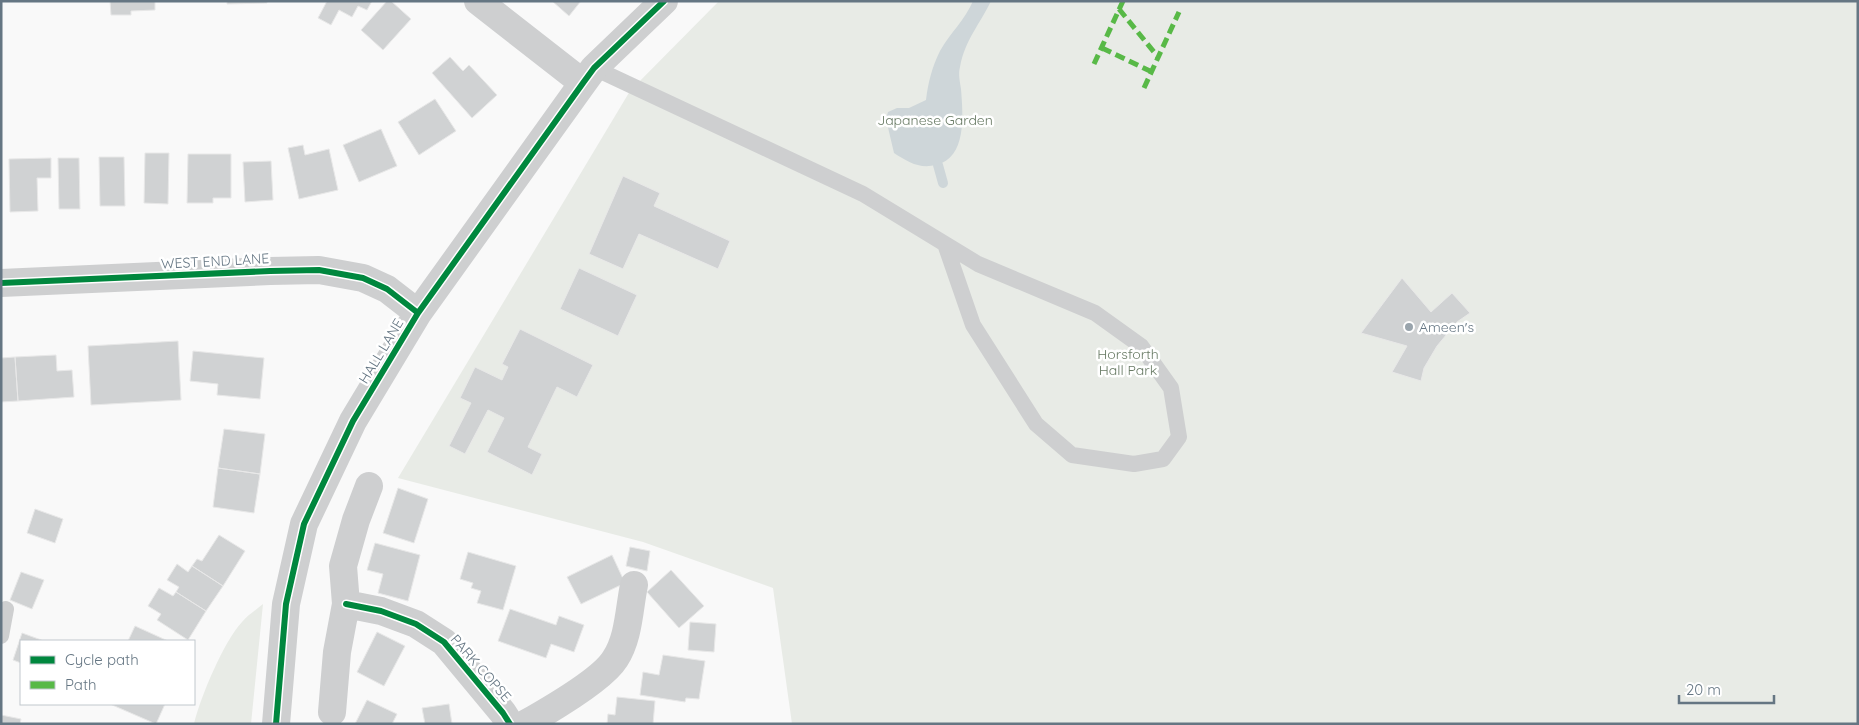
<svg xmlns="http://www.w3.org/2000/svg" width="1859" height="725" font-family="Quicksand,sans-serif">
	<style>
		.green { fill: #e8ebe6 }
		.water { fill: #ced6d9 }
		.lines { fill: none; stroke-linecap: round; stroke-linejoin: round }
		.stream { stroke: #ced6d9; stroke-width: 10 }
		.building { fill: #d0d2d3; stroke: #e8e8e8 }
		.lane { stroke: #cecfd0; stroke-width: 16 }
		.street { stroke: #cecfd0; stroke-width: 28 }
		.quiet { stroke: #58b947; stroke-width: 5; stroke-dasharray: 10 5; stroke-linecap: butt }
		.cycleway-casing { stroke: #fff; stroke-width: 9 }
		.cycleway { stroke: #00873e; stroke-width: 6 }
		.poi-dot { fill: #99a4ac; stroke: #fff; stroke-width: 2 }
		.labels { text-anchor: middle; stroke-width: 5; stroke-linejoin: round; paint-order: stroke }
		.park-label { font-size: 14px; fill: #687a64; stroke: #fff }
		.street-label { font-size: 14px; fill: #657683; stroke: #fff }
		.poi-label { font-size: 14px; fill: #657683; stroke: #fff; text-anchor: start }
	</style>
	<rect width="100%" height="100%" fill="#f9f9f9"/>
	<path class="green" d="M719 1H1858V724H792L773 588 643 542 398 478 630 91Z
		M263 604 251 724H194C200 698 224 641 242 622 248 615 256 610 263 604Z"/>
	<path class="water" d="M973 1H991C980 24 965 40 960 67 958 74 960 82 961 89 963 115 967 158 936 165 919 169 908 162 894 153L886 119 888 112 897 108H909L926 100C928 83 932 67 940 51 950 33 965 20 973 1Z"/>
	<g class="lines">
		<path class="stream" d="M938 165 943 183"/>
	</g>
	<path class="building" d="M110 1H155V10L131 11V15H111Z
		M227 1H267V3L227 4Z
		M327 1H372L367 10 358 6 352 17 339 10 331 25 318 18Z
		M387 1H391L411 19 383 50 361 30Z
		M552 1H581L569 16Z
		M450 57 463 71 469 65 497 95 472 118 432 73Z
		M435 99 456 131 419 155 398 122Z
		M381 129 397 166 359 182 343 145Z
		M303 145 305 155 329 149 338 190 299 199 288 148Z
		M145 153H169L168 204 144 203Z
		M188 154H231V198H213V203H187Z
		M99 157H124L125 206H100Z
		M51 158V178H37L38 211 10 212 9 159Z
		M58 158H79L80 209H59Z
		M271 161 273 200 245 202 243 162Z
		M623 176 660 193 654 206 730 241 718 269 639 234 623 269 589 254Z
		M579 268 637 295 618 336 560 309Z
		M1402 278 1431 312 1452 293 1470 313 1457 322 1437 346 1424 368 1421 381 1392 372 1407 346 1361 333Z
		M520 329 593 365 577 397 557 387 528 447 542 454 532 475 487 452 504 418 488 410 465 454 449 446 471 403 460 398 475 367 502 380 508 367 502 364Z
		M178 341 181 400 91 405 88 346Z
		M193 351 264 358 260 399 217 395 218 384 190 381Z
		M56 355 57 371 72 370 74 397 18 401 15 357Z
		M15 357 18 401 1 402V358Z
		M224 429 265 434 260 474 218 468Z
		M218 468 260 474 254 513 213 507Z
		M398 488 428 499 414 543 383 533Z
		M35 509 63 519 55 543 27 533Z
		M219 535 245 551 223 586 192 566 197 559 202 561Z
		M375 543 420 555 408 601 378 593 383 574 367 570Z
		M630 547 650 551 647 571 626 566Z
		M468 552 516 566 503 610 477 603 481 591 471 588 473 583 460 579Z
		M612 555 625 583 581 604 567 577Z
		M177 564 188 572 192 566 223 586 206 611 176 592 179 587 167 580Z
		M671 570 704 606 679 628 647 592Z
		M21 572 44 580 32 609 10 600Z
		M159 588 173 596 176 592 206 611 188 640 157 620 161 614 148 606Z
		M510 609 556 625 559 616 584 625 574 652 551 644 546 658 498 641Z
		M690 622 716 624 714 652 688 650Z
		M135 626 168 641H128Z
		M377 632 405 646 384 686 357 672Z
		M22 633 44 641H21V663L13 660Z
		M663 655 705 661 699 699 686 698 685 702 640 695 643 672 659 675Z
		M617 697 655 701 653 724H607L608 714 615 715Z
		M367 700 397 714 392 724H355Z
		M110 704H165L156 724Z
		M449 704 452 724H425L422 708Z
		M1 715 21 719 20 724H1Z"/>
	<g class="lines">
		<path class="lane" d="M594 68 863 194 978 264 1095 313 1141 346 1171 388 1179 437 1163 459 1134 464 1072 455 1036 424 973 325 945 244
			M1 636 6 609"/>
		<path class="street" d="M478 1 583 83
			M1 283 270 271 319 270 363 278 387 289 418 313
			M346 604 381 611 416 624 444 642 503 713 510 724
			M332 712 337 652 346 604 343 566 356 520 369 486
			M276 724 286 604 304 524 353 421 418 313 583 83 594 68 664 1
			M525 724C548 711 602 680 615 659 629 638 629 609 634 585"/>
		<path class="quiet" d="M1119 9 1158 57
			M1102 48 1152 72
			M1094 64 1123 1
			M1144 88 1179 12"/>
		<g class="cycleway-casing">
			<path id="cycleway" d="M1 283 270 271 319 270 363 278 387 289 418 313
				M346 604 381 611 416 624 444 642 503 713 510 724
				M276 724 286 604 304 524 353 421 418 313 583 83 594 68 664 1"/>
		</g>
		<use href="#cycleway" class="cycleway"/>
	</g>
	<circle class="poi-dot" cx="1409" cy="327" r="5"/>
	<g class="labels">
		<g class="park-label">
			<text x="935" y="125">Japanese Garden</text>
			<text x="1128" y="359">Horsforth<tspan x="1128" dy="16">Hall Park</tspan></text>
		</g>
		<g class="street-label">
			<text transform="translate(215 261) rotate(-3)" y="5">WEST END LANE</text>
			<text transform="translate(381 351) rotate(-59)" y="5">HALL LANE</text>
			<text transform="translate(481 668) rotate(49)" y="5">PARK COPSE</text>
		</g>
		<g class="poi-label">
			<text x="1419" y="332">Ameen's</text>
		</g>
	</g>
	<rect width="1859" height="725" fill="none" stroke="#657683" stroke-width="5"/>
	<rect x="20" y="640" width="175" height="65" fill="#ffffff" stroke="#c1c8cd"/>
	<rect x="30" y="656" width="25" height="8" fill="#00873e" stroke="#c1c8cd"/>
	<text x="65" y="665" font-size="15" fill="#657683">Cycle path</text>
	<rect x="30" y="681" width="25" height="8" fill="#58b947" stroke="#c1c8cd"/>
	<text x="65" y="690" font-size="15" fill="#657683">Path</text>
	<path d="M1679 695v8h95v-8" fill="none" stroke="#657683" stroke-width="2.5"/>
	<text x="1686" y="695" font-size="15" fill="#657683" stroke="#ffffff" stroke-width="4" paint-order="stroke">20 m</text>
</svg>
